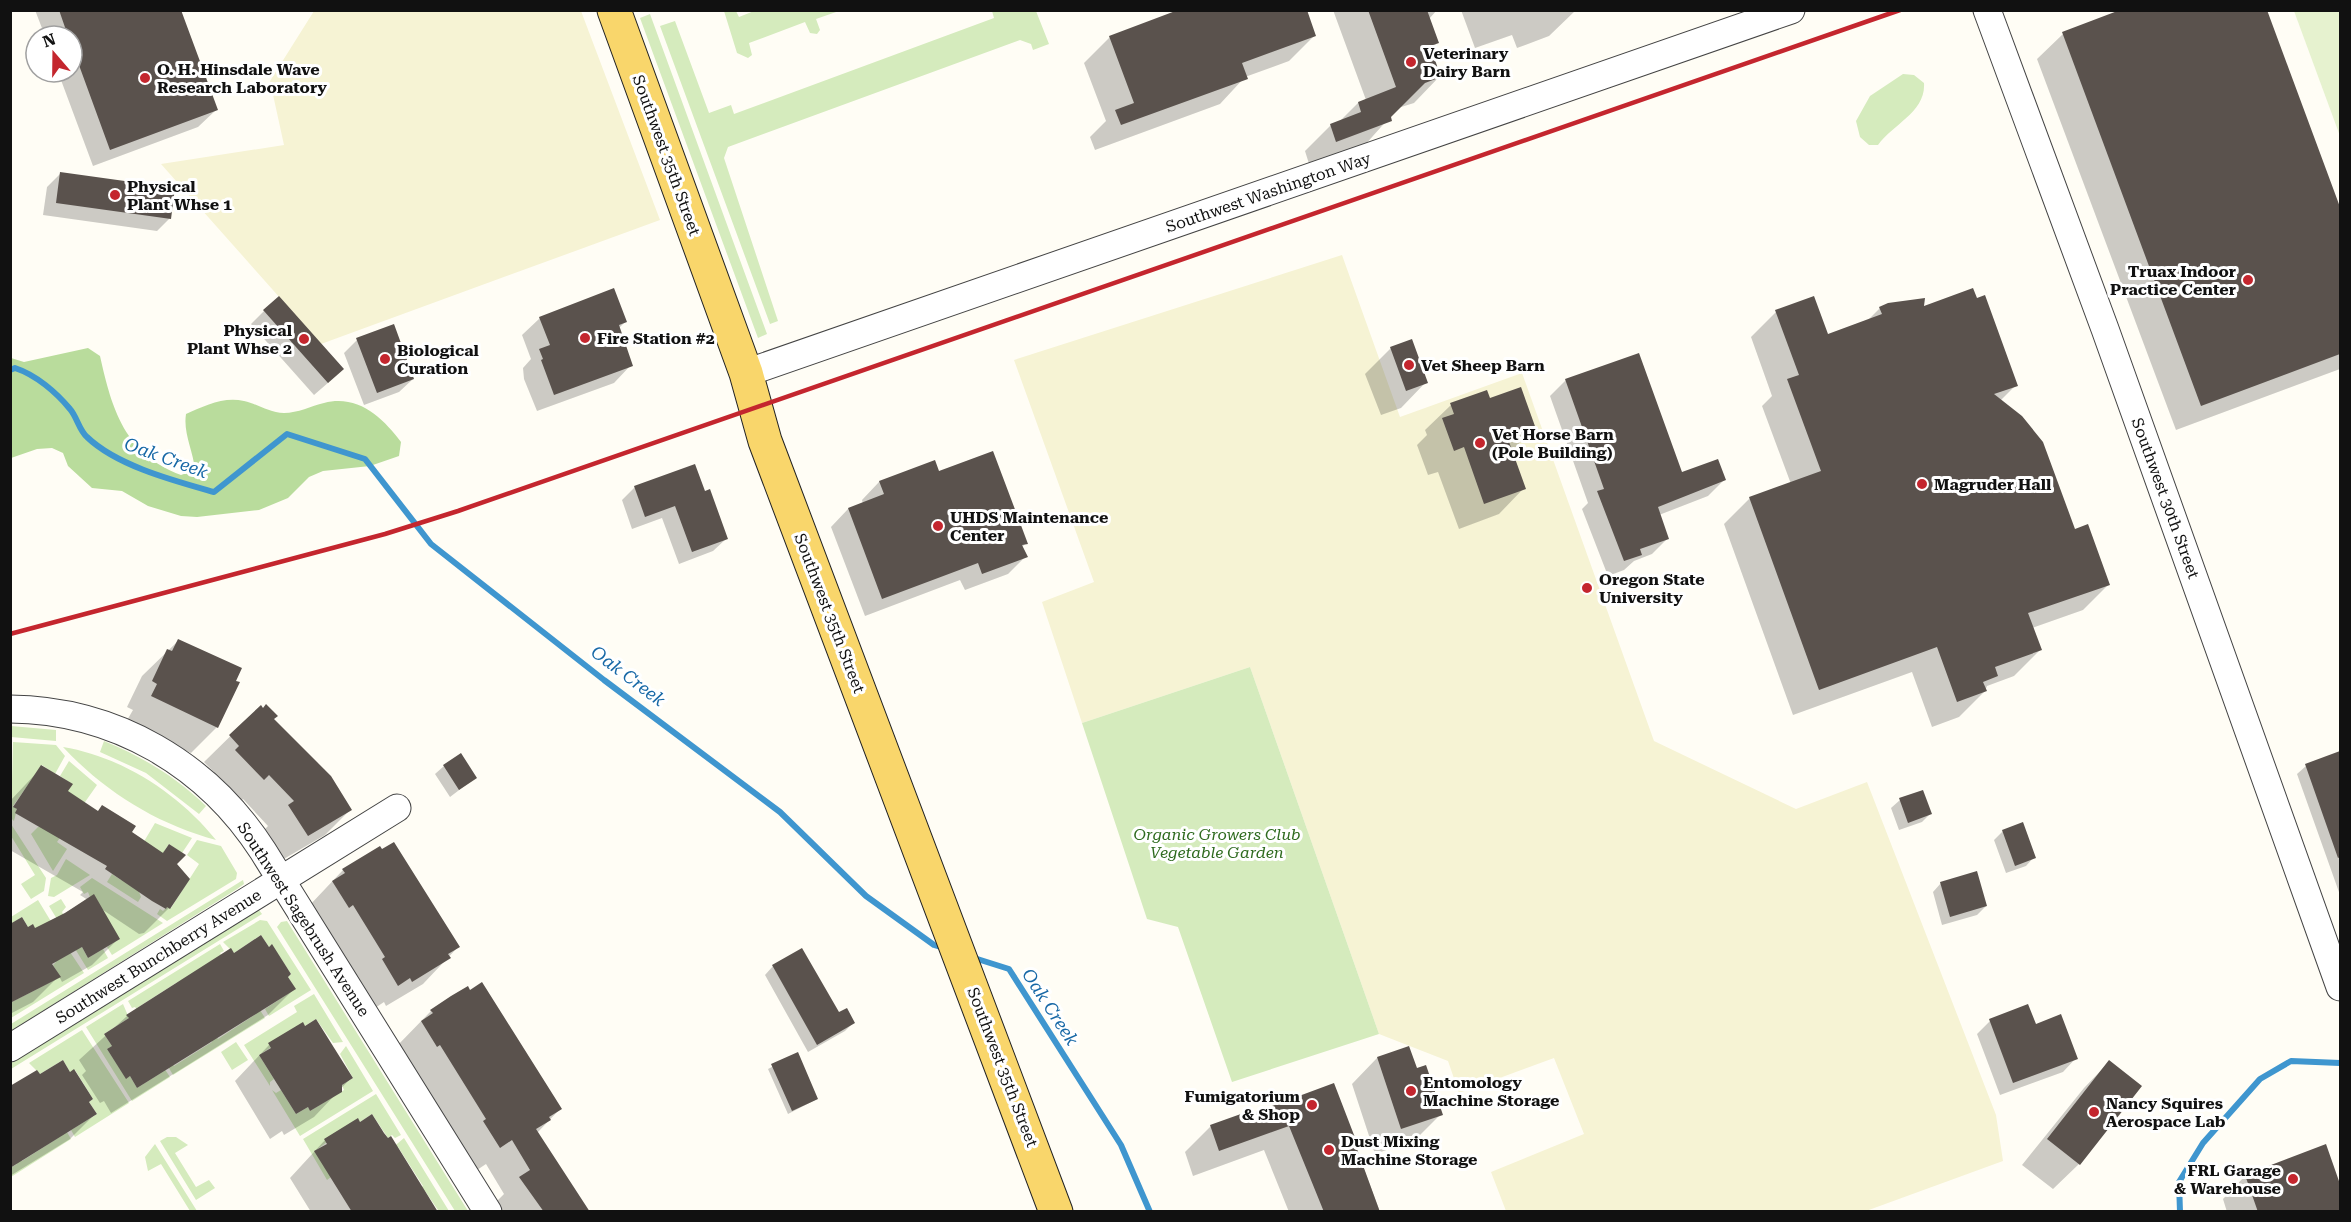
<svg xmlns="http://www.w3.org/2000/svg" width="2351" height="1222" font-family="'Roboto Serif',serif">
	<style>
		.farmland { fill: #f6f3d4 }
		.green { fill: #d5ebbd }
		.forest { fill: #b9dc9c }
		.pitch { fill: #e6f2cf }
		.shadow { fill: #0003 }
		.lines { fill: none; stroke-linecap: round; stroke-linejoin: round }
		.stream { stroke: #3f96cf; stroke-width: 6 }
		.building { fill: #5a524d }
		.minor-casing { stroke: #444; stroke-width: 29 }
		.major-casing { stroke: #222; stroke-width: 35 }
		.minor { stroke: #fff; stroke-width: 27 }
		.major { stroke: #f9d66b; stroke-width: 33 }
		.rail { stroke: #c4262e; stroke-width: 4.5 }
		.poi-dot { fill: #c4262e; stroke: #fff; stroke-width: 2 }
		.labels { text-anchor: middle; stroke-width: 6; stroke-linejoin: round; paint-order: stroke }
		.poi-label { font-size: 16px; font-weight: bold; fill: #111; stroke: #fff; text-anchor: start }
		.street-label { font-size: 16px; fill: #111; stroke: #fff }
		.park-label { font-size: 16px; font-style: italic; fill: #2f6b1f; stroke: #fff }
		.water-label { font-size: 18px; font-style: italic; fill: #1768a6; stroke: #fff }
	</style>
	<rect width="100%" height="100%" fill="#fffdf5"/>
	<path class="farmland" d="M314 11H581L660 220 321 344 161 164 284 145 270 81Z
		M1342 255 1400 417 1522 373 1654 741 1796 809 1867 782 1996 1115 2003 1161 1866 1211H1506L1491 1172 1584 1134 1554 1058 1459 1093 1448 1061 1379 1034 1250 667 1082 723 1042 602 1094 582 1014 360Z"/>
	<path class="green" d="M724 11H736L739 17 754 11H839L816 19 820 30 817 34 810 33 805 22 749 43 752 55 748 58 737 53Z
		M992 11H1036L1049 44 1033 50 1031 44 1020 40 728 147 724 158 778 321 770 324 660 26 675 21 709 113 731 105 734 114 994 18Z
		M650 14 767 334 758 338 640 18Z
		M1903 74 1914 75 1924 83C1926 112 1893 124 1878 145H1869L1860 137 1856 121 1870 96Z
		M1250 667 1379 1034 1232 1082 1178 927 1147 919 1082 723Z
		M11 726 56 730V741L11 737Z
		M104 741C143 757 176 777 206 806L199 814 146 773 100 752Z
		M13 742 56 745 65 756 55 774 42 765 13 806 17 809 14 821 11 818Z
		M63 747C123 757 179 794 216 840 157 824 105 792 63 747Z
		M69 761 97 785 57 842 67 849 53 871 31 834 38 827H44L72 784 60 776Z
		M155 823 192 838 182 853 169 844 139 892 141 897 138 902 107 882 112 874 121 880Z
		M11 824 46 878 44 891 31 899 21 884 35 875 11 836Z
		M197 840 221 846 237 873 236 879 167 921 157 914 160 909 163 911 167 907 171 908 199 864 187 855Z
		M66 859 90 875 54 897 48 896 51 878 57 875Z
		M92 878 163 923 112 955 107 947 119 939 94 895 90 897 88 892 84 894 80 887Z
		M243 880 244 884 237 889 11 1031V1024Z
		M61 899 66 907 62 912 80 948 82 947 88 958 103 949 108 958 88 970 49 906Z
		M38 900 58 933 28 927 22 917 11 924V917Z
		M259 910 262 914 11 1069V1063Z
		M260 920 267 921 311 990 269 1016 265 1009 295 989 288 977 291 974 272 945 269 947 261 935 234 953 223 942Z
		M287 921 468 1211H455L277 927 281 922Z
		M60 937 84 973 11 1018 10 1003 60 977 53 965 56 962 46 946Z
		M220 944 224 951 220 953 225 961 176 983 137 1008 140 1014 135 1007 132 1008 128 1001Z
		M314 994 343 1042 333 1043 316 1019 259 1055 274 1079 270 1082V1086L244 1045 297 1012 294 1006Z
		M253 999 265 1018 173 1075 162 1056 166 1054 174 1066 212 1042 209 1026 218 1039 256 1014Z
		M123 1004 129 1018 104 1034 112 1046 107 1049 126 1078 130 1076 137 1088 164 1071 158 1059 170 1077 132 1101 86 1027Z
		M82 1030 129 1103 75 1137 71 1130 97 1114 89 1102 93 1099 75 1070 70 1072 63 1060 40 1074 29 1063Z
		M236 1042 248 1060 232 1070 221 1052Z
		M346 1046 373 1091 300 1136 272 1090 276 1093 281 1090 296 1114 308 1107 310 1111 344 1090 342 1085 353 1078 340 1054Z
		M376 1094 401 1135 395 1138 392 1135 388 1138 372 1114 360 1122 358 1119 315 1151 331 1177 327 1180 303 1139Z
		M60 1120 71 1139 11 1177 10 1168 17 1164 11 1153 22 1161 61 1136Z
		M167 1137H176L188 1145 175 1153 196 1187 209 1180 215 1188 196 1200 160 1141Z
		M404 1138 449 1211 438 1210 425 1191 414 1198 411 1194 423 1186 398 1147 391 1149Z
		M155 1144 197 1211H190L161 1164 148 1171 145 1157Z"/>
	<path class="forest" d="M88 348 100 356C112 410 125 454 181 475L195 470C193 450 183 433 186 414 204 406 224 396 244 401 258 404 269 413 284 413 298 413 311 406 324 403 358 394 383 418 401 442L399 456 370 466 323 471 309 477 288 498 259 510 197 517 181 516 148 506 122 491 92 488 68 466 63 453 52 448 37 449 11 458V358L24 362Z"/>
	<path class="pitch" d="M2294 11H2340V136Z"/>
	<path class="shadow" d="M35 10H179L216 110 198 127 93 166 58 72H72V36H45Z
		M1333 10H1437L1429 19 1437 43 1430 50 1439 77 1414 103 1398 108 1364 146 1310 167 1305 151 1331 125 1339 122 1358 103 1366 100Z
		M1461 10H1575V11L1549 36 1517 48 1512 35 1475 48Z
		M2266 10 2340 211V369L2176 430 2037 59 2063 34Z
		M1315 35 1289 61 1245 77 1220 104 1095 150 1090 137 1106 121 1084 63 1110 37Z
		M60 174 170 218 157 231 43 215 47 187Z
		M1880 308H1923L2016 385 2000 401 2074 531 2108 585 2083 610 2032 628 2040 650 2014 676 1987 686 1985 691 1959 717 1932 727 1912 672 1793 715 1724 524 1750 498 1791 484 1762 406 1772 396 1751 337 1776 312 1827 336 1867 321Z
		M264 311 329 382 314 395 251 324Z
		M540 318 625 322 619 328 631 365 614 383 537 411 524 379 523 368 531 359 522 335Z
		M357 340 413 379 399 392 364 405 344 353Z
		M1391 348 1426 382 1401 408 1381 415 1365 374Z
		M1566 380 1681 474 1724 480 1708 496 1659 515 1668 538 1652 554 1634 561 1624 570 1608 576 1582 509 1588 503 1550 396Z
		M1451 405 1534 428 1511 452 1524 488 1499 514 1459 529 1438 472 1428 475 1417 445 1427 435 1425 430Z
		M938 473 1026 543 1022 547 1026 556 1008 574 965 590 960 580 865 616 831 527 848 509 863 504 862 500 879 482Z
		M635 487 704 493 727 538 713 551 679 564 662 518 632 529 622 500Z
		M178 641 217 727 191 753 126 722 133 710 127 707 142 676Z
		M260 707 351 809 325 835 282 860 263 831 268 826 243 799 238 804 210 776 214 772 204 762Z
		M2340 753V895L2297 774 2306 766Z
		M444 766 475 778 450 797 435 774Z
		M42 767 66 791 162 853 169 846 176 864 169 908 144 933 139 934 100 908 118 939 92 965 62 982 59 976 33 1002 10 1014V926L34 930 88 900 80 895 83 892 10 850V801Z
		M1900 800 1930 814 1922 822 1899 830 1891 808Z
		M2003 831 2034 857 2026 866 2006 873 1994 840Z
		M343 870 458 947 423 984 386 1006 384 1002 372 1010 308 907Z
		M1941 883 1986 906 1977 915 1942 925 1933 892Z
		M233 955 286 978 294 989 268 1015 111 1113 104 1101 100 1103 82 1075 86 1071 79 1060 127 1016Z
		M773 966 838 1014 853 1023 845 1031 808 1052 765 975Z
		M431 1011 560 1109 537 1133 588 1212H498L494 1204 504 1194 486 1164 474 1172 396 1047Z
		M1990 1021 2035 1026 2076 1058 2063 1072 2000 1095 1977 1034Z
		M269 1045 351 1078 314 1117 284 1135 282 1131 270 1139 235 1081Z
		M797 1054 817 1099 788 1114 768 1069Z
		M1377 1058 1416 1070 1441 1114 1415 1140 1375 1154 1352 1084Z
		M2109 1062 2079 1164 2053 1189 2022 1165 2084 1088Z
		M1333 1085 1380 1212H1289L1264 1150 1193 1176 1185 1152 1211 1126 1253 1115Z
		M10 1088 88 1102 95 1114 70 1139 10 1176Z
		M360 1124 388 1140 437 1212H311L290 1178 325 1140Z
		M2325 1146 2340 1188V1212H2227L2223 1199 2245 1176Z"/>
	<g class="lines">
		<path class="stream" d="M10 370 15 368C36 375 56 392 70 409 77 417 79 430 87 437 117 466 175 481 214 492L287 434 365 459 431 544 604 680 780 812 866 896 934 945 944 948
			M971 957 1009 969 1121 1145 1150 1212
			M2180 1212 2179 1182 2203 1143 2260 1079 2291 1061 2340 1063"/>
	</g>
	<path class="building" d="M59 10H181L218 110 110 150 72 46V36H68Z
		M1178 10H1307L1316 36 1242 63 1248 79 1121 125 1115 110 1134 103 1109 36Z
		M1368 10H1427L1439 43 1430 46 1441 77 1425 83 1391 117 1392 121 1336 142 1330 124 1361 112 1358 102 1396 87Z
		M2120 10H2267L2340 207V354L2201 406 2062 32Z
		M60 172 175 188 171 219 56 203Z
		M614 288 627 322 619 325 633 366 554 395 541 360 543 359 539 349 550 345 539 317Z
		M1973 288 1977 298 1985 295 2018 386 1994 394 2022 416 2043 442 2075 529 2088 524 2110 585 2028 613 2042 650 1995 667 1998 676 1983 682 1987 691 1957 702 1937 647 1819 690 1749 497 1821 471 1787 379 1799 375 1775 310 1814 296 1828 334 1882 314 1879 307 1888 303 1925 298 1924 306Z
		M279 296 344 369 328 383 263 310Z
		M394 324 414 379 377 393 356 338Z
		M1412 339 1428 383 1406 391 1390 347Z
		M1639 353 1682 472 1718 459 1726 480 1658 507 1669 539 1640 549 1642 555 1624 561 1597 491 1604 489 1565 379Z
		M1521 387 1536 429 1508 439 1526 489 1484 504 1464 447 1454 451 1442 418 1454 414 1450 403 1487 390 1490 398Z
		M993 451 1028 544 1022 545 1028 557 982 574 978 563 882 599 848 508 884 494 879 481 935 460 939 471Z
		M695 464 705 491 710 489 728 539 692 552 675 506 645 517 634 486Z
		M178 639 242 668 236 681 240 682 218 728 151 696 157 684 152 681 167 649 172 651Z
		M266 704 278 716 274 719 331 776 352 810 308 836 288 805 294 801 269 775 264 780 235 750 239 746 229 735 261 705 263 708Z
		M2340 751V857L2338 858 2305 764Z
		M461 753 477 778 459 790 443 765Z
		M41 765 73 784 68 791 98 811 102 805 136 826 132 832 163 853 169 844 186 855 177 864 190 879 170 909 167 907 166 909 152 901 105 869 107 866 15 813 17 809 13 807Z
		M1923 790 1932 814 1908 823 1899 798Z
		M2023 822 2036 858 2015 866 2002 830Z
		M394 842 460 947 448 954 451 958 412 982 410 978 398 986 382 959 385 957 353 905 349 908 332 881 345 873 342 869 380 846 382 849Z
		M1977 871 1987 906 1950 917 1940 882Z
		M94 894 120 939 88 958 82 947 52 964 61 977 10 1003V924L22 917 28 927 33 924 35 928 65 913Z
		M261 935 269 947 272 944 291 974 288 977 296 989 137 1088 130 1076 126 1079 107 1049 112 1046 104 1034 129 1018 126 1015 231 948 234 953Z
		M802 948 839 1012 847 1008 855 1023 817 1045 772 965Z
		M482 982 562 1109 549 1117 551 1120 536 1129 590 1212H544L519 1177 530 1170 512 1140 500 1148 483 1121 486 1119 440 1045 437 1047 421 1021 433 1013 430 1010 451 996 468 986 470 990Z
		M2028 1004 2036 1024 2061 1014 2078 1059 2013 1083 1989 1019Z
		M316 1019 353 1078 342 1085V1092L310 1111 308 1107 296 1114 259 1055 271 1048 268 1043 303 1022 305 1026Z
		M1409 1046 1417 1068 1426 1065 1443 1115 1401 1129 1377 1057Z
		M798 1052 818 1099 792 1111 771 1064Z
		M63 1060 70 1072 74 1069 93 1099 89 1102 97 1114 10 1168V1086L37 1070 40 1074Z
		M2109 1060 2142 1086 2080 1165 2047 1139Z
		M1334 1083 1359 1148 1357 1149 1380 1212H1324L1289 1126 1219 1151 1210 1125 1252 1110 1253 1113Z
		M372 1114 384 1133 388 1138 391 1136 438 1212H352L314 1151 327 1144 324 1139 358 1118 360 1122Z
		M2326 1144 2340 1184V1212H2258L2245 1175Z"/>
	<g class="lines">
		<g class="minor-casing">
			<path id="minor" d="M1987 10 2105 329 2340 987
				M746 373 1791 10
				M10 709C115 710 207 764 263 851L488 1212
				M10 1048 397 808"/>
		</g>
		<g class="major-casing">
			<path id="major" d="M614 10 746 373 765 441 1056 1212"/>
		</g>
		<use href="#minor" class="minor"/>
		<use href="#major" class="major"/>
		<path class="rail" d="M10 634 385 534 458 511 1900 10"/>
	</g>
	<g class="poi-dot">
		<circle cx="1411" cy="62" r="6"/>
		<circle cx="145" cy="78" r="6"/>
		<circle cx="115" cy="195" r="6"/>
		<circle cx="2248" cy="280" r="6"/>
		<circle cx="585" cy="338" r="6"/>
		<circle cx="304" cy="339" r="6"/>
		<circle cx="385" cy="359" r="6"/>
		<circle cx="1409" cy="365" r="6"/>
		<circle cx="1480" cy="443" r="6"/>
		<circle cx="1922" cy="484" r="6"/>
		<circle cx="938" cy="526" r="6"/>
		<circle cx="1587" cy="588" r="6"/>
		<circle cx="1411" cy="1091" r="6"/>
		<circle cx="1312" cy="1105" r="6"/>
		<circle cx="2094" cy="1112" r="6"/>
		<circle cx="1329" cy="1150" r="6"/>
		<circle cx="2293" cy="1179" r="6"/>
	</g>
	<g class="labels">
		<g class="poi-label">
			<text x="1423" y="59">Veterinary<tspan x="1423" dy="18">Dairy Barn</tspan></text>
			<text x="157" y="75">O. H. Hinsdale Wave<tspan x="157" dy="18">Research Laboratory</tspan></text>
			<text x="127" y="192">Physical<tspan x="127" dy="18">Plant Whse 1</tspan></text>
			<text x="2236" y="277" text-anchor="end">Truax Indoor<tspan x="2236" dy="18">Practice Center</tspan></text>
			<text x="292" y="336" text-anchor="end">Physical<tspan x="292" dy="18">Plant Whse 2</tspan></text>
			<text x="597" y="344">Fire Station #2</text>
			<text x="397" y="356">Biological<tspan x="397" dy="18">Curation</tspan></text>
			<text x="1421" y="371">Vet Sheep Barn</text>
			<text x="1492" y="440">Vet Horse Barn<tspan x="1492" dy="18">(Pole Building)</tspan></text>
			<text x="1934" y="490">Magruder Hall</text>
			<text x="950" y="523">UHDS Maintenance<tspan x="950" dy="18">Center</tspan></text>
			<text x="1599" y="585">Oregon State<tspan x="1599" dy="18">University</tspan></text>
			<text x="1423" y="1088">Entomology<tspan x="1423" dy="18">Machine Storage</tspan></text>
			<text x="1300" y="1102" text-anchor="end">Fumigatorium<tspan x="1300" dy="18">&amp; Shop</tspan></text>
			<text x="2106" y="1109">Nancy Squires<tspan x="2106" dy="18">Aerospace Lab</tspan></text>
			<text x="1341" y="1147">Dust Mixing<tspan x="1341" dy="18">Machine Storage</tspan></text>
			<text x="2281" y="1176" text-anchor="end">FRL Garage<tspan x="2281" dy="18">&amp; Warehouse</tspan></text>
		</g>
		<g class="street-label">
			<text transform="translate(667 155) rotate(70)" y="6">Southwest 35th Street</text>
			<text transform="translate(1268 192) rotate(-19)" y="6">Southwest Washington Way</text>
			<text transform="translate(2166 498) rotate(70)" y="6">Southwest 30th Street</text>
			<text transform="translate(830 613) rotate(69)" y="6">Southwest 35th Street</text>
			<text transform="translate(304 919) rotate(57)" y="6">Southwest Sagebrush Avenue</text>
			<text transform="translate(158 956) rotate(-32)" y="6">Southwest Bunchberry Avenue</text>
			<text transform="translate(1003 1067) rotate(69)" y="6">Southwest 35th Street</text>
		</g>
		<g class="park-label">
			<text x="1217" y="840">Organic Growers Club<tspan x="1217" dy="18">Vegetable Garden</tspan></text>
		</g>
		<g class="water-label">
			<text transform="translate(166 458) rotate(20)" y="6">Oak Creek</text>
			<text transform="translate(628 676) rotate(37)" y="6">Oak Creek</text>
			<text transform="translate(1050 1007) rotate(57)" y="6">Oak Creek</text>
		</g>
	</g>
	<rect width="2351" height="1222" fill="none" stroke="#111111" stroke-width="24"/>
	<g transform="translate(54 54) rotate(340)"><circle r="28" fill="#ffffff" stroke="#a0a0a0" stroke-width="1.5"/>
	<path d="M0-4.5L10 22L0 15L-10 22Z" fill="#c4262e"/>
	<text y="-9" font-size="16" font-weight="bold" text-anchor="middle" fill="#111111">N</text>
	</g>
</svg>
